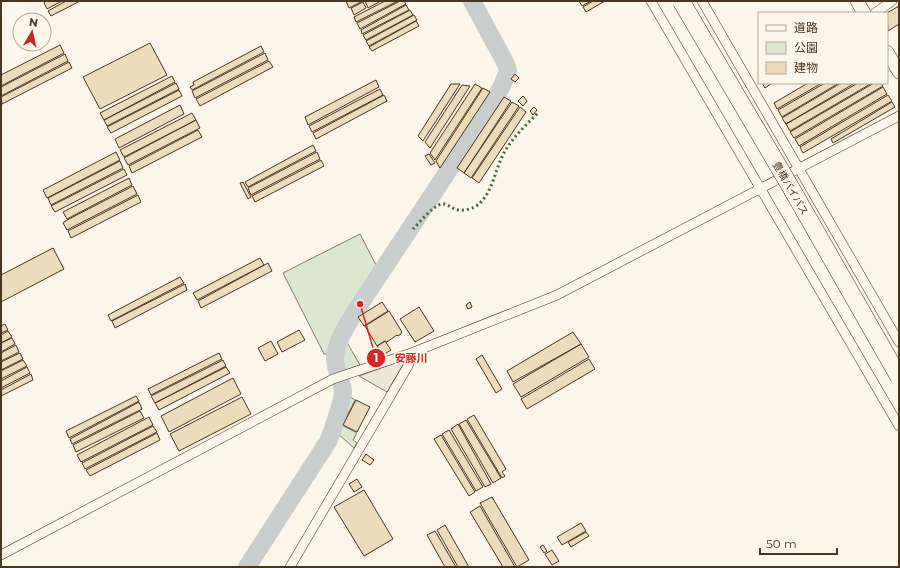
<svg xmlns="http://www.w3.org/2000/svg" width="900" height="568" font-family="Montserrat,'Noto Sans JP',sans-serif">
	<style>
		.green { fill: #dce7d0; stroke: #887966 }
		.parking { fill: #ede7d9; stroke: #887966 }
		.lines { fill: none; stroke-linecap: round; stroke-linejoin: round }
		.river { stroke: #c9cecd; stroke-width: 18 }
		.building { fill: #ecdcbc; stroke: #4a3520 }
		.street-casing { stroke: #4a3520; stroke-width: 10 }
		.secondary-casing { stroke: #4a3520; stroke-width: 14 }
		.street { stroke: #fbf6e9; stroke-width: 9 }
		.secondary { stroke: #fbf6e9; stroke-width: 13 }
		.highway-bridge-casing { stroke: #4a3520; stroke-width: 18; stroke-linecap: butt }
		.highway-bridge { stroke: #fbf6e9; stroke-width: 17 }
		.hedge { stroke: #436837; stroke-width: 3; stroke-dasharray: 2 3; stroke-linecap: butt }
		.labels { text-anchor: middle; stroke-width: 3; stroke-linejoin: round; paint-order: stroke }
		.street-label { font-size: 10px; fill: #4a3520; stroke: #fbf6e9 }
		.leader { fill: none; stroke: #d62828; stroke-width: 1.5 }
		.callout-dot { fill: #d62828; stroke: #fbf6e9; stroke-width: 1.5 }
		.mark-label { font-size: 12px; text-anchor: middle; font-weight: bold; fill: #fff }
		.callout-label { font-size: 11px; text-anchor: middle; font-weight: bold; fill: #d62828; stroke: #fbf6e9; stroke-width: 3; stroke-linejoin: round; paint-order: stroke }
	</style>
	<rect width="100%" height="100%" fill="#fbf6e9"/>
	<path class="green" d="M360 234 376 265C357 295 339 321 329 354H324L283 273Z
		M345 339 360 365 340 372 338 362Z
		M345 394 355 400 342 425 357 433 353 440 357 443 354 448 337 433Z"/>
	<path class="parking" d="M403 360 404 363 387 392 359 376Z"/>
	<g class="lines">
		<path class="river" d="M247 567 329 440C333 428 342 405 343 392 343 382 335 370 335 359 335 341 351 319 360 304L484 117 502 86 508 71 506 64 472 1"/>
	</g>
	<path class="building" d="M46 1H62L47 9 44 3Z
		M66 1H80L51 16 48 11Z
		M346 1H363L349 8Z
		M365 1H381L368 8Z
		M385 1H398L356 22 354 17Z
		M400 1H404L406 4 360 29 357 23Z
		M579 1H591L582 6Z
		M593 1H605L586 12 583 7Z
		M363 2 366 8 354 15 351 8Z
		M406 5 409 10 362 34 361 30Z
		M899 6V24L888 31 887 13Z
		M410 10 413 15 366 40 363 35Z
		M414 15 417 20 369 46 366 41Z
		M416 21 419 26 372 51 369 47Z
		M150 43 167 75 100 109 83 77Z
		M60 45 64 53 1 86V75Z
		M261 46 264 52 192 90 190 87 194 85 193 82Z
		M265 53 268 60 195 98 192 91Z
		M65 54 68 61 1 96V87Z
		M269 61 273 67 200 106 196 99Z
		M69 62 72 68 2 104 1 97Z
		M515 74 519 78 515 82 511 79Z
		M172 76 175 82 104 120 100 113Z
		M376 80 379 87 308 125 305 117Z
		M176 83 179 89 107 126 104 120Z
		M762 83H772L765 88Z
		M808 83H822L777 109 774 103Z
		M825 83H839L782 117 778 110Z
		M841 83H855L786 124 782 118Z
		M858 83H872L790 131 786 124Z
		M874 83H881L883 86 794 138 790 132Z
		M451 84H460L423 141 418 136Z
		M475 84 482 88 435 160 430 153Z
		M462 85 470 86 430 148 425 142Z
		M883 87 887 94 799 146 795 139Z
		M483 88 490 92 440 168 436 161Z
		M380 89 383 95 312 132 309 126Z
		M179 90 182 96 111 133 107 127Z
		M384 95 387 101 316 139 313 133Z
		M888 95 892 101 803 153 800 147Z
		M523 96 527 101 523 106 518 101Z
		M504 97 511 101 464 173 457 168Z
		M512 102 519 106 471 178 464 173Z
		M892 102 895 107 833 143 831 139Z
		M180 105 184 114 119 148 115 139Z
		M520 107 526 112 479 183 472 178Z
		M534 107 537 110 533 115 530 111Z
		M192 113 196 120 124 157 120 150Z
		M196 120 200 128 128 165 124 158Z
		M198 130 202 137 132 173 129 166Z
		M313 145 316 151 248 187 245 182Z
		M116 152 120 160 47 198 43 190Z
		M317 152 320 159 251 195 248 188Z
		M429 154 435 163 431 165 425 156Z
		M321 160 324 166 255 202 252 196Z
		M120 161 123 168 51 205 48 198Z
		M124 169 127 175 55 212 51 206Z
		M129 178 132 185 67 219 63 212Z
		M243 182 251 197 248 199 240 183Z
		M133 186 137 194 67 230 63 223 67 220Z
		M138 195 141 202 71 238 68 231Z
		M53 248 64 269 1 302V275Z
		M260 258 264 265 197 300 193 293Z
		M268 263 272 271 201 308 198 301Z
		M180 277 184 283 111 321 108 315Z
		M185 284 187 290 115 328 112 321Z
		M382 302 388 311 364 326 358 317Z
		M470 302 472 307 468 309 466 305Z
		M419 307 434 331 415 342 400 319Z
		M389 311 402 332 401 333V334L398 336 397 335 387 342 385 341 377 346 365 326Z
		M5 324 8 330 1 333V326Z
		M299 330 305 340 282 352 277 342Z
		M8 331 12 337 1 343V335Z
		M573 332 581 344 513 382 507 371Z
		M12 338 15 344 1 352V343Z
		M271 341 278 354 265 361 258 348Z
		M385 341 391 350 383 355 377 346Z
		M581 344 589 357 521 397 513 384Z
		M16 345 19 352 1 361V353Z
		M20 353 23 359 1 370V362Z
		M219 353 222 359 151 395 148 389Z
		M482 355 502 389 496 393 476 359Z
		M589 359 595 369 527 409 521 399Z
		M23 360 27 366 1 379V371Z
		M223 360 226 366 155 403 151 396Z
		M27 367 30 373 1 388V381Z
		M226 367 230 373 159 410 155 403Z
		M31 374 33 380 1 396V390Z
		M233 378 241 394 169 432 161 416Z
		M136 396 139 401 69 438 66 431Z
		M242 397 251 414 179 451 170 434Z
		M356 400 370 407 357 432 343 425Z
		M139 402 142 409 72 444 70 439Z
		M140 411 144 418 76 452 73 445Z
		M474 415 506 469 502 472 505 476 502 478 467 419Z
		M149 417 153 425 81 462 77 455Z
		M466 420 501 478 493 483 459 424Z
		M458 424 491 484 485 487 451 429Z
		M153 426 157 432 85 469 82 463Z
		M449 430 483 487 476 491 442 434Z
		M157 433 160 440 90 476 86 470Z
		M441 435 475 492 469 496 434 439Z
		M366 454 374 460 370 465 362 460Z
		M357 479 362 487 354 492 349 484Z
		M364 490 393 539 364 556 334 507Z
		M492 497 529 560 517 567 480 503Z
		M480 506 515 567H503L470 512Z
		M581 523 586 531 562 545 557 537Z
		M445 525 469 567H458L437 530Z
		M435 531 456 567H445L427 535Z
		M586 532 589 536 571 547 568 542Z
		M543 545 547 551 544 553 540 547Z
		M552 550 559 561 552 565 545 554Z"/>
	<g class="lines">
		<g class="street-casing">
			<path id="street" d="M651 1 899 426
				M702 1 899 342
				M875 13 892 1
				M1 555 333 379 414 352 557 295 899 116
				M290 567 408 366 414 352"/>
		</g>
		<g class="secondary-casing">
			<path id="secondary" d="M857 1 864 13
				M887 52 899 72"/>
		</g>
		<use href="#street" class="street"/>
		<use href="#secondary" class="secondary"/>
		<g class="highway-bridge-casing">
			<path id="highway-bridge" d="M681 1 790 186 899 377"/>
		</g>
		<use href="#highway-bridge" class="highway-bridge"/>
		<path class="hedge" d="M413 229C420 222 432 207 441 204 446 203 450 207 455 209 462 212 474 209 480 203 494 189 495 168 505 151 514 136 527 124 539 112"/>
	</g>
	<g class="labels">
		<g class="street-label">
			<text transform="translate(791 188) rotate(60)" y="4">豊橋バイパス</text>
		</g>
	</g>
	<path class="leader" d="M360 304L376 358"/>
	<g class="callout-dot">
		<circle cx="360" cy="304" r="4"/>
		<circle cx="376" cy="358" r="10"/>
	</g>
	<g class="mark-label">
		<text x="376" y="362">1</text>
	</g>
	<g class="callout-label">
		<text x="411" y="362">安藤川</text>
	</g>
	<rect width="900" height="568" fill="none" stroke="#4a3520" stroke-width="4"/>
	<rect x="758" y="12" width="130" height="72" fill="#fbf6e9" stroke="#b4a999"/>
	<rect x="766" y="25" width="20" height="6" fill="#fbf6e9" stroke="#b4a999"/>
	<text x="794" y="32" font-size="12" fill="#4a3520">道路</text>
	<rect x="766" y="42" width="20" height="12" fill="#dce7d0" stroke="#b4a999"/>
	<text x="794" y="52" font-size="12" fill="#4a3520">公園</text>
	<rect x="766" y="62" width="20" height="12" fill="#ecdcbc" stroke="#b4a999"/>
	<text x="794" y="72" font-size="12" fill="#4a3520">建物</text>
	<g transform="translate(32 32) rotate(9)"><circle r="19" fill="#fbf6e9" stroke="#b4a999"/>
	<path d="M0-3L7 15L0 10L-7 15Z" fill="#c62828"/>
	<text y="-6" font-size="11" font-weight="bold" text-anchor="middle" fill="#4a3520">N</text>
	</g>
	<path d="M760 548v6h77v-6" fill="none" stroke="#4a3520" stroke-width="2"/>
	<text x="766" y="548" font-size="12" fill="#4a3520" stroke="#fbf6e9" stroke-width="3" paint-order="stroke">50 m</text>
</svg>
